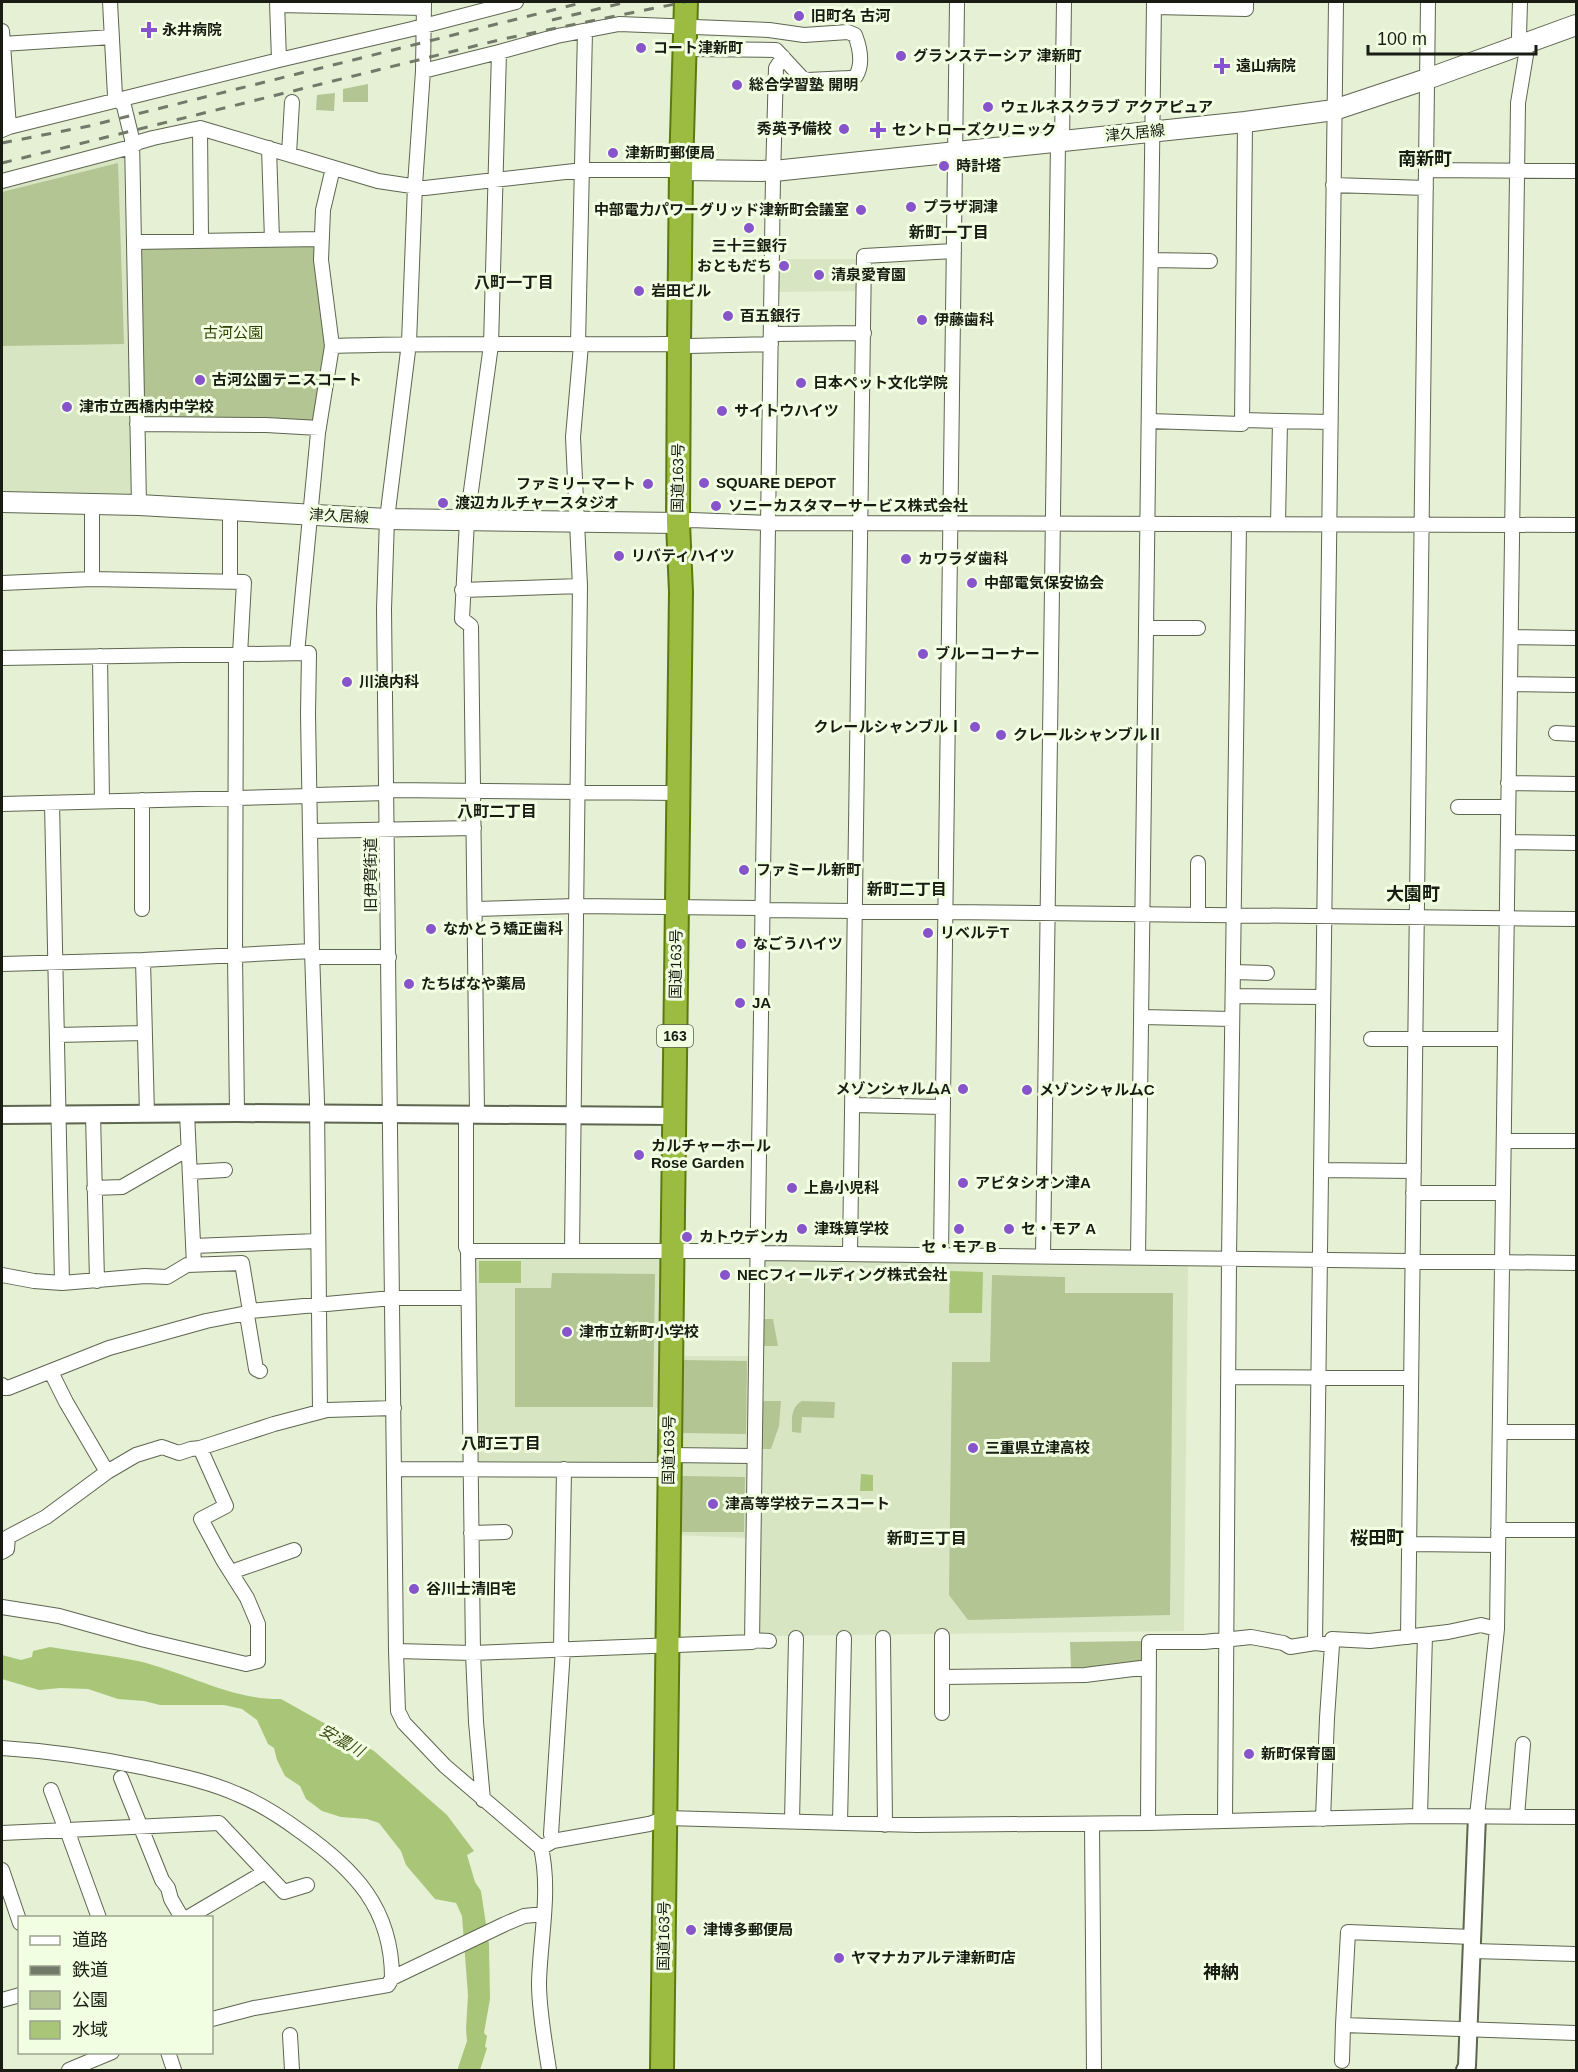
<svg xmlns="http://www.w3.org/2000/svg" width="1578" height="2072" font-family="Helvetica,'Noto Sans JP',sans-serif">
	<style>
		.built { fill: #d7e5c3 }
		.green { fill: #b2c593 }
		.water { fill: #a9c678 }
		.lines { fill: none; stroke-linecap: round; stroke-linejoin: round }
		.minor-casing { stroke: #5d664f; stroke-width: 16 }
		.tertiary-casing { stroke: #5d664f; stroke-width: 20 }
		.secondary-casing { stroke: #5d664f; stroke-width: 22 }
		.trunk-casing { stroke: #5d7a11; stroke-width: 26 }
		.minor { stroke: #fff; stroke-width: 14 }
		.tertiary { stroke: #fff; stroke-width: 16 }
		.secondary { stroke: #fff; stroke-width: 20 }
		.trunk { stroke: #9bbc40; stroke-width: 22 }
		.rail { stroke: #727968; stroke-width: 3; stroke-dasharray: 10 10; stroke-linecap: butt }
		.poi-dot { fill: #8754cc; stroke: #f2fee2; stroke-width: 2 }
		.labels { text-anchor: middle; stroke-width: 6; stroke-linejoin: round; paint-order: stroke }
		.shield { fill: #f2fee2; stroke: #596050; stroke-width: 1.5 }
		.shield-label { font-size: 14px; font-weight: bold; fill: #181c12 }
		.poi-label { font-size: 15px; font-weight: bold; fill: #181c12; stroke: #f2fee2; text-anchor: start }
		.street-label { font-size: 15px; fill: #181c12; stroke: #f2fee2 }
		.park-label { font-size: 15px; fill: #2e3f04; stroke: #f2fee2 }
		.neighbourhood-label { font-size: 16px; font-weight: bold; fill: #181c12; stroke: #f2fee2 }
		.water-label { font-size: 16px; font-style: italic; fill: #394b12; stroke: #f2fee2 }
		.quarter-label { font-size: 18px; font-weight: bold; fill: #181c12; stroke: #f2fee2 }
	</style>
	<rect width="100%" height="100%" fill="#e5f0d5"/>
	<path class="built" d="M122 154 125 156 132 322 133 492 131 494 2 492V184Z
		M778 259H861V291L779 292Z
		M659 1256 662 1260 661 1404 656 1408V1432L660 1435V1465L478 1464 475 1460 472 1257Z
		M761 1258 1188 1264 1184 1631 757 1636Z
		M676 1356H750L748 1538 675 1535Z"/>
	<path class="green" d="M368 84V102H343V89Z
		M335 93 334 111 316 110 317 95Z
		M118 163 124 344 2 346V192Z
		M314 244 317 247 316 260 325 345 316 418 312 421 146 418 143 414 141 250 144 247Z
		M552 1273 655 1274 653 1407H515V1288H551Z
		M992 1275 1065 1277V1293H1173L1170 1615 968 1620 949 1595 952 1362H990Z
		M762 1319H773L778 1346H762Z
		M683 1360 747 1361 746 1434 682 1433Z
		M762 1401H781L779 1426 771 1449H762Z
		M802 1401 835 1402 834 1418 802 1417 801 1433 792 1432C792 1421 790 1407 802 1401Z
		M682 1476 745 1477 744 1532H681Z
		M1144 1641 1143 1660 1139 1662 1071 1669 1070 1642Z"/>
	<path class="water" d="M479 1261H521V1283H479Z
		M950 1271 983 1272 982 1313H949Z
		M861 1474 873 1475V1491H860Z
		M50 1647C79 1652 109 1655 138 1661 185 1672 231 1700 281 1699L374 1751 447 1815 474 1851 467 1855 475 1882 481 1891 489 1944 490 1999 484 2033 487 2036 485 2047 487 2048 480 2070H458V2068L467 2041 466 2029 468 1995 462 1916 456 1903 435 1899 406 1865 401 1851 379 1823 367 1819 341 1817 322 1811 306 1799 300 1786 285 1776 277 1760 274 1748 268 1744 257 1720 242 1709 224 1705H160L144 1701 118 1699 88 1689 60 1688 39 1690 2 1679V1655L21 1660 32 1657 33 1651Z"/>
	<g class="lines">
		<g class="minor-casing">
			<path id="minor" d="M110 2 115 96 124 106 132 139 139 505
				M424 2 423 71 415 185 409 343 387 519 384 609 396 1651 398 1711 404 1723 445 1766 541 1848C551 1891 540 1939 539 1983 539 2012 545 2042 549 2070
				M278 5 424 8
				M1154 7 1246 9V2
				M2 31 9 127 2 130
				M2 44 112 37
				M279 60 412 29 516 2
				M423 71 499 52
				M9 127 279 60 277 2
				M200 128 201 239
				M1062 142 1064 2
				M269 148 272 240
				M289 154 292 102
				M1426 170 1576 171
				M2 181 131 147 139 142 153 138 200 128 378 181 425 188 583 170H681
				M1333 185 1426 188
				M134 242 322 239
				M1151 260 1210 261
				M771 334 864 333
				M578 344 585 31
				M332 346C444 342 556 345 668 344L688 346 771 344
				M1242 420 1330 422
				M1149 421 1242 424 1245 122
				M137 424 266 425 319 428
				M92 504V579
				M230 511V582
				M678 523 691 520 773 523 1576 525
				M1278 524 1280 421
				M2 583 92 579 244 582 240 654 236 657 235 955 237 1113
				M462 590 580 586
				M1146 628H1198
				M1511 637 1576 638
				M297 653 318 433 332 346 321 260 323 210 333 168
				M100 656 102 801
				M2 658 309 653 308 714 312 951 317 1102 320 1412
				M1510 684 1576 685
				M1556 733 1576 734
				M1508 783 1576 784
				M142 800V909
				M52 803 62 1283
				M2 804 310 796 314 795 387 793 392 790 678 793
				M1458 807H1508
				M310 831 474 828
				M1508 842 1576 843
				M476 909 576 906 759 908 763 910 1576 919
				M1198 915V863
				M313 957H389
				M143 960 147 1114
				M2 964 143 960 312 951
				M1233 972 1267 973
				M1233 996 1323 997
				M1142 1017 1232 1019
				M57 1035 144 1033
				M1371 1039H1505
				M854 1105 942 1107
				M187 1113 194 1265
				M93 1114 97 1281
				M466 1114V1247L468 1251 473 1653 476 1722 483 1800
				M477 1114 471 626 462 619 467 520 491 345 499 52 557 36 619 24 769 30 804 35 848 32 855 35C860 48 863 64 856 76L849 78 808 80 802 78 776 50 685 49
				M1504 1141H1576
				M1321 1170 1414 1171
				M190 1172 225 1170
				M94 1188 122 1187 188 1149
				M1413 1193H1503
				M193 1246 317 1241
				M468 1251H753L757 1253 1576 1263
				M572 1251 580 586 573 437 581 345
				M850 1254 864 256 954 251
				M941 1255 957 2
				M1043 1257 1058 142
				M1138 1258 1154 2
				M2 1275 34 1281 62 1283 145 1276 167 1277 187 1265 242 1263 250 1311 247 1315 256 1369 260 1371
				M250 1311 392 1298H468
				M51 1372 66 1402 107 1472
				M1228 1377 1411 1378
				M2 1385 3 1388H8L109 1348 206 1321 247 1313
				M1500 1432H1576
				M669 1455 754 1456
				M394 1469 669 1470
				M1498 1530H1576
				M471 1533 505 1532
				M1409 1544 1498 1545
				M2 1552 7 1549 8 1537 46 1517 107 1472 136 1455 162 1447 179 1453 191 1449 200 1448 274 1424 327 1410 394 1408
				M231 1572 294 1550
				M2 1607 59 1616 145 1640 246 1664 258 1661V1624L247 1598 223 1560 201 1519 226 1506 200 1448
				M942 1636V1713
				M1408 1637 1428 2
				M883 1638 885 1825
				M752 1640 769 1641
				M1315 1643 1336 2
				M1332 1645V1639L1370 1641 1448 1632 1481 1625 1497 1629
				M561 1649 564 1469
				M396 1651 473 1653 752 1642 773 177 776 68 783 57
				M942 1677 1085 1675 1149 1667
				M2 1748C50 1751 98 1758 146 1768 176 1775 208 1781 237 1794 259 1803 281 1817 300 1831 354 1869 392 1908 392 1978
				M121 1778 162 1880 168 1888 171 1899 182 1918
				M51 1790 63 1822V1830
				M1420 1816 1425 1635
				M1477 1816 1497 1629 1518 103 1526 55 1519 36 1520 2
				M1517 1816 1523 1744
				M1225 1820 1229 1259 1239 524
				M792 1821 796 1638
				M840 1823 844 1638
				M1148 1823 1149 1642H1204L1251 1637 1283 1643 1290 1647 1315 1643 1332 1645 1327 1718 1323 1819
				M1092 1824 1094 2070
				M67 1830 99 1918
				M2 1833 219 1823 284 1892 307 1885
				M553 1841 551 1834 563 1649
				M541 1848 553 1841 649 1824 666 1818 916 1825 1148 1823 1420 1816 1576 1817
				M2 1870 20 1923
				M187 1918 265 1872
				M1472 1937 1348 1932 1343 2025 1576 2033
				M1473 1951 1576 1954
				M2 2000 20 1995
				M212 2019 254 2008 388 1985 392 1978 505 1924 524 1916 544 1914
				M290 2035 292 2070
				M168 2052 174 2070
				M1342 2061 1343 2025
				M69 2070 112 2052"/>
		</g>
		<g class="tertiary-casing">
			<path id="tertiary" d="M2 1115 237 1113 673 1116
				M1465 2070 1467 2066 1477 1816"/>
		</g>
		<g class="secondary-casing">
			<path id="secondary" d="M681 170 774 171 1245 122 1334 110 1427 79 1576 25
				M2 502 139 505 387 519 678 523"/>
		</g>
		<g class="trunk-casing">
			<path id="trunk" d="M662 2070 681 592 678 523 679 345 681 170 686 2"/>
		</g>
		<use href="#minor" class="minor"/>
		<use href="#tertiary" class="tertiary"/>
		<use href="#secondary" class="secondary"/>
		<use href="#trunk" class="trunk"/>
		<path class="rail" d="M552 20 627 2
			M2 143 89 126 585 2
			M2 163 503 39 685 2"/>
	</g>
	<g class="poi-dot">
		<circle cx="799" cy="16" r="6"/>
		<path d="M146 21h6v6h6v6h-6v6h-6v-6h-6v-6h6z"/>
		<circle cx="641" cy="48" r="6"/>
		<circle cx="901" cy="56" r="6"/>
		<path d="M1219 57h6v6h6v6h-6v6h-6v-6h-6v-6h6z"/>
		<circle cx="737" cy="85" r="6"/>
		<circle cx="988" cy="107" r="6"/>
		<circle cx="844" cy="129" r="6"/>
		<path d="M875 121h6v6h6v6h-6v6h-6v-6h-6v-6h6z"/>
		<circle cx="613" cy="153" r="6"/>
		<circle cx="944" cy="166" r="6"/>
		<circle cx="911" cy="207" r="6"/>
		<circle cx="861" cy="210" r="6"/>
		<circle cx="749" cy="228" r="6"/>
		<circle cx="784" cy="266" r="6"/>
		<circle cx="819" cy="275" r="6"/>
		<circle cx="639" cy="291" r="6"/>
		<circle cx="728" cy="316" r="6"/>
		<circle cx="922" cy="320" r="6"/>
		<circle cx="200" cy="380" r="6"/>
		<circle cx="801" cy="383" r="6"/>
		<circle cx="67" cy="407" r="6"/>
		<circle cx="722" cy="411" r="6"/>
		<circle cx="704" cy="483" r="6"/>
		<circle cx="648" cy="484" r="6"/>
		<circle cx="443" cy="503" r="6"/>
		<circle cx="716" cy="506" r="6"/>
		<circle cx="619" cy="556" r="6"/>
		<circle cx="906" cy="559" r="6"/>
		<circle cx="972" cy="583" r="6"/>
		<circle cx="923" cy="654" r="6"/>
		<circle cx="347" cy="682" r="6"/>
		<circle cx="975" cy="727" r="6"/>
		<circle cx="1001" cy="735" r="6"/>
		<circle cx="744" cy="870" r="6"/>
		<circle cx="431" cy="929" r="6"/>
		<circle cx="928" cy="933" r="6"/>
		<circle cx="741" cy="944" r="6"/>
		<circle cx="409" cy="984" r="6"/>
		<circle cx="740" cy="1003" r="6"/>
		<circle cx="963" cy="1089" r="6"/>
		<circle cx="1027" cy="1090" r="6"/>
		<circle cx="639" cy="1155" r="6"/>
		<circle cx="963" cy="1183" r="6"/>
		<circle cx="792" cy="1188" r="6"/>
		<circle cx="802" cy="1229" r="6"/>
		<circle cx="959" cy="1229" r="6"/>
		<circle cx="1009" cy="1229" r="6"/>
		<circle cx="687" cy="1237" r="6"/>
		<circle cx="725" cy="1275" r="6"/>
		<circle cx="567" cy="1332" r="6"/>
		<circle cx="973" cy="1448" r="6"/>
		<circle cx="713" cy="1504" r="6"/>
		<circle cx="414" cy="1589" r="6"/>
		<circle cx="1249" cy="1754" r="6"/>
		<circle cx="691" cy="1930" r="6"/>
		<circle cx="839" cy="1958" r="6"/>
	</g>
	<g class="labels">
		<rect class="shield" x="657" y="1025" width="36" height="22" rx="4.5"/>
		<g class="shield-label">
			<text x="675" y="1041">163</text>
		</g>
		<g class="poi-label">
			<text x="811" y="21">旧町名 古河</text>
			<text x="162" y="35">永井病院</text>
			<text x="653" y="53">コート津新町</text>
			<text x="913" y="61">グランステーシア 津新町</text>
			<text x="1236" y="71">遠山病院</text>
			<text x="749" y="90">総合学習塾 開明</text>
			<text x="1000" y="112">ウェルネスクラブ アクアピュア</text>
			<text x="832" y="134" text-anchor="end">秀英予備校</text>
			<text x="892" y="135">セントローズクリニック</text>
			<text x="625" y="158">津新町郵便局</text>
			<text x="956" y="171">時計塔</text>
			<text x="923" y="212">プラザ洞津</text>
			<text x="849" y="215" text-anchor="end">中部電力パワーグリッド津新町会議室</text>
			<text x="749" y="251" text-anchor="middle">三十三銀行</text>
			<text x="772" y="271" text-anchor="end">おともだち</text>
			<text x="831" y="280">清泉愛育園</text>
			<text x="651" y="296">岩田ビル</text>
			<text x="740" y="321">百五銀行</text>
			<text x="934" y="325">伊藤歯科</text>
			<text x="212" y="385">古河公園テニスコート</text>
			<text x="813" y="388">日本ペット文化学院</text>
			<text x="79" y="412">津市立西橋内中学校</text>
			<text x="734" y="416">サイトウハイツ</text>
			<text x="716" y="488">SQUARE DEPOT</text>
			<text x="636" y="489" text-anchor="end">ファミリーマート</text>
			<text x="455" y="508">渡辺カルチャースタジオ</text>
			<text x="728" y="511">ソニーカスタマーサービス株式会社</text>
			<text x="631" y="561">リバティハイツ</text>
			<text x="918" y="564">カワラダ歯科</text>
			<text x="984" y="588">中部電気保安協会</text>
			<text x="935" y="659">ブルーコーナー</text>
			<text x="359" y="687">川浪内科</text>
			<text x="963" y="732" text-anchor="end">クレールシャンブルⅠ</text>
			<text x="1013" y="740">クレールシャンブルⅡ</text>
			<text x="756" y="875">ファミール新町</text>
			<text x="443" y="934">なかとう矯正歯科</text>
			<text x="940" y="938">リベルテT</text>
			<text x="753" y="949">なごうハイツ</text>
			<text x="421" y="989">たちばなや薬局</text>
			<text x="752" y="1008">JA</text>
			<text x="951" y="1094" text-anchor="end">メゾンシャルムA</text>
			<text x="1039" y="1095">メゾンシャルムC</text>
			<text x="651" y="1151">カルチャーホール<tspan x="651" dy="17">Rose Garden</tspan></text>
			<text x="975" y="1188">アビタシオン津A</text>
			<text x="804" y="1193">上島小児科</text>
			<text x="814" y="1234">津珠算学校</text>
			<text x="1021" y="1234">セ・モア A</text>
			<text x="699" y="1242">カトウデンカ</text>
			<text x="959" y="1252" text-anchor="middle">セ・モア B</text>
			<text x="737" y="1280">NECフィールディング株式会社</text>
			<text x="579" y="1337">津市立新町小学校</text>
			<text x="985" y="1453">三重県立津高校</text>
			<text x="725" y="1509">津高等学校テニスコート</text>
			<text x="426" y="1594">谷川士清旧宅</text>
			<text x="1261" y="1759">新町保育園</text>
			<text x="703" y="1935">津博多郵便局</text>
			<text x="851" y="1963">ヤマナカアルテ津新町店</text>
		</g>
		<g class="street-label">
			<text transform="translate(1135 133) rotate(-6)" y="5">津久居線</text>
			<text transform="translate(678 478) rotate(-89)" y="5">国道163号</text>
			<text transform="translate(339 516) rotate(3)" y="5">津久居線</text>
			<text transform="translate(371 875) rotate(-90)" y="5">旧伊賀街道</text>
			<text transform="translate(676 964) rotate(-89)" y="5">国道163号</text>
			<text transform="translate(669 1450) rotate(-89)" y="5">国道163号</text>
			<text transform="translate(664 1936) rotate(-89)" y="5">国道163号</text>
		</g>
		<g class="park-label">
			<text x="233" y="338">古河公園</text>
		</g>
		<g class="neighbourhood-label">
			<text x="949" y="238">新町一丁目</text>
			<text x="514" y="288">八町一丁目</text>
			<text x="497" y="817">八町二丁目</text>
			<text x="907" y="895">新町二丁目</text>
			<text x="501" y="1449">八町三丁目</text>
			<text x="927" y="1544">新町三丁目</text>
		</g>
		<g class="water-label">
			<text transform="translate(342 1740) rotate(30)" y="6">安濃川</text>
		</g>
		<g class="quarter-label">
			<text x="1425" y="165">南新町</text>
			<text x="1413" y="900">大園町</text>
			<text x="1377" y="1544">桜田町</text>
			<text x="1221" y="1978">神納</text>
		</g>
	</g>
	<rect width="1578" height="2072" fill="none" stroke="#181c12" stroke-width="6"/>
	<rect x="18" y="1916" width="195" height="138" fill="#f2fee2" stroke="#9ba48f" stroke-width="1.5"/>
	<rect x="30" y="1936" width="30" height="9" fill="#ffffff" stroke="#9ba48f" stroke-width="1.5"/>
	<text x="72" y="1946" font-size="18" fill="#181c12">道路</text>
	<rect x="30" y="1966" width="30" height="9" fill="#727968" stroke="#9ba48f" stroke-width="1.5"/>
	<text x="72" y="1976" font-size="18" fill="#181c12">鉄道</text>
	<rect x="30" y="1991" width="30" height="18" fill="#b2c593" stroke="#9ba48f" stroke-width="1.5"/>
	<text x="72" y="2006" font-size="18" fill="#181c12">公園</text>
	<rect x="30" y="2021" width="30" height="18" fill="#a9c678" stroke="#9ba48f" stroke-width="1.5"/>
	<text x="72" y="2036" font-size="18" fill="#181c12">水域</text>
	<path d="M1368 45v9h168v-9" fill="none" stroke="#181c12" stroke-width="3"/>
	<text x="1377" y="45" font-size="18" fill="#181c12" stroke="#f2fee2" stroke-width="4.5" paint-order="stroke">100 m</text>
</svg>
